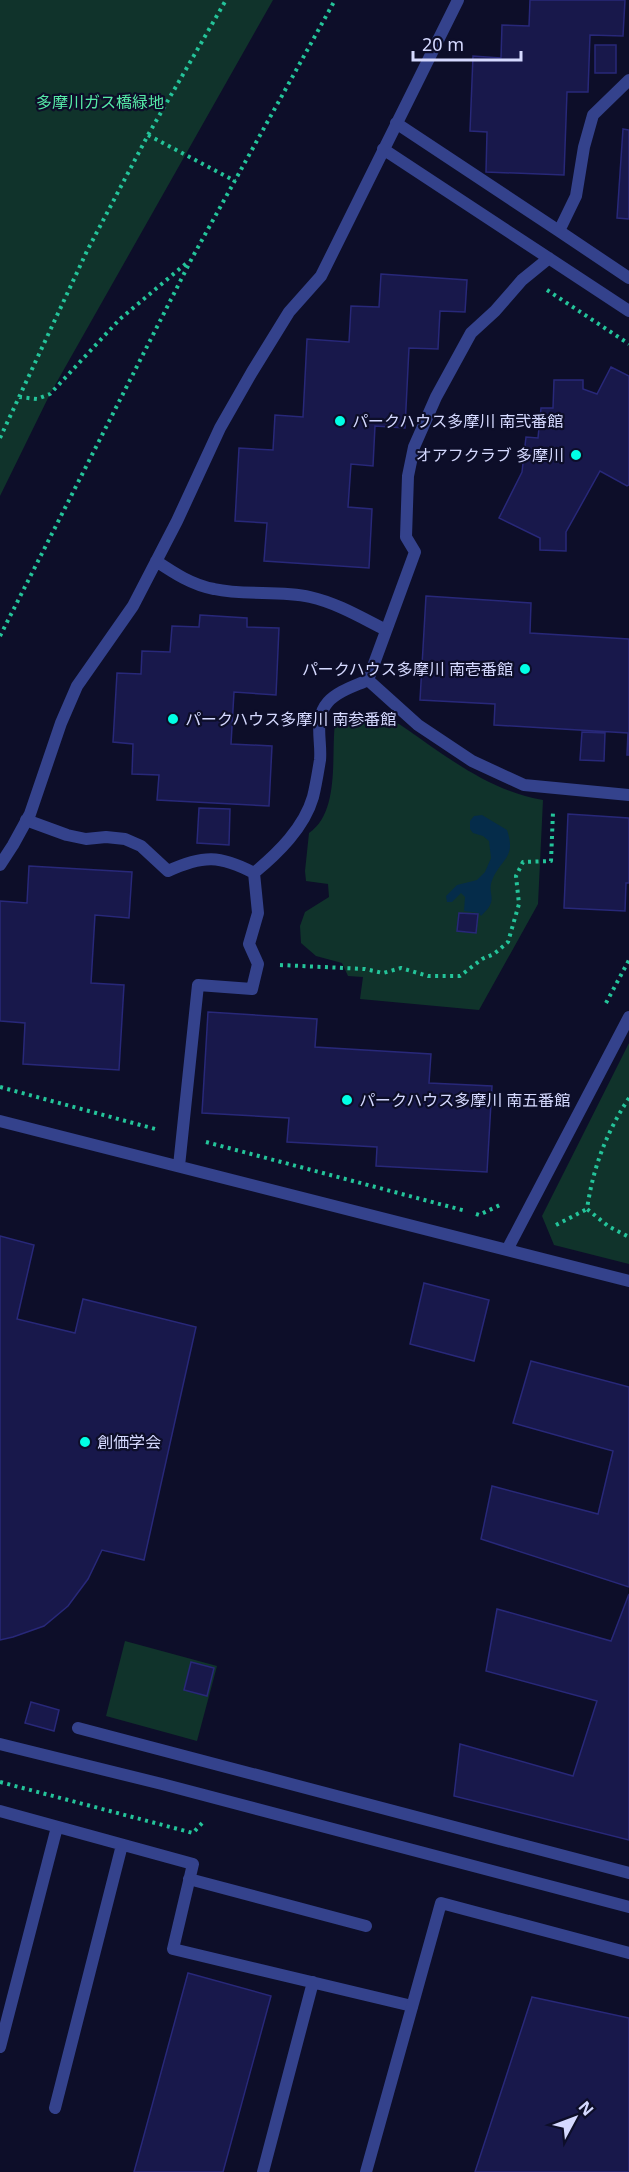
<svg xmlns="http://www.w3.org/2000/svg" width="629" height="2172" font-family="'Noto Sans','Noto Sans JP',sans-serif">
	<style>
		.green { fill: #10332b }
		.water { fill: #052c4a }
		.building { fill: #18184b; stroke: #282879; stroke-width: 1.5 }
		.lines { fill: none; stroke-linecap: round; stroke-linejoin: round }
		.path { stroke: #24c49a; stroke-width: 4; stroke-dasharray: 3 4.5; stroke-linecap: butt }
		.lane { stroke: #34428c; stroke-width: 12 }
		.street { stroke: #34428c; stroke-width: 12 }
		.poi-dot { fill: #01ffe5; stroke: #0d0e29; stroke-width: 2 }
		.labels { text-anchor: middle; stroke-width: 4.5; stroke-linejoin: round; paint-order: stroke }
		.park-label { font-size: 16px; fill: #56eaa7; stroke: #0d0e29 }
		.poi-label { font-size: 16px; fill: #d5d9ff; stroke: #0d0e29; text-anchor: start }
	</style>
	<rect width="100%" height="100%" fill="#0d0e29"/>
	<path class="green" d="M0 0H273L50 394 0 496Z
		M355 712C392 714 403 727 432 747 467 771 501 793 543 800L538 904 479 1010 360 999 363 977 348 976 342 963 316 956 301 943 300 926 305 912 329 897 328 884 306 881 305 871 309 833C340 812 331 756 335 723Z
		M629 1043V1264L554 1245 542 1216Z
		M125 1641 217 1666 197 1741 106 1716Z"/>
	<path class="water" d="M482 815 507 830C516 857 503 857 493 878 485 895 501 898 481 916L479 913 464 911 465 897 461 893 452 902H447L446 896 457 885 477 880 485 872 491 858 489 841 483 836 473 833 470 829V821L474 816Z"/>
	<path class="building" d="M530 0H625L623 36 590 35 588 92H567L564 175 486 172 487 132 470 131 473 56 501 58 502 25 529 26Z
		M595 45H616V73H595Z
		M623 129 629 130V219L617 218Z
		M381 274 467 280 465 312 440 311 438 349 409 348 405 428 375 426 373 466 351 464 348 507 372 509 369 568 264 561 267 523 235 521 239 448 273 450 275 415 303 417 307 339 349 342 351 306 379 307Z
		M611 367 629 376V485L627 486 600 471 566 532V551L540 550V538L499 518 522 472 526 437 538 438 541 408H553L554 380H583V389L597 394Z
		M426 596 531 603 530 633 629 639V755H627L628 733 494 725 495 704 420 700Z
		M200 615 247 618V627L279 628 276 695 234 692 231 744 272 746 269 806 157 800 159 775 132 774 133 744 113 742 117 673 141 674 142 651 170 652 172 626 199 627Z
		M582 732 605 733 604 761 580 760Z
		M199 808 230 809 229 845 197 843Z
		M568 814 629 818V883H626L625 911 564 908Z
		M29 866 132 872 129 918 95 915 91 983 124 985 119 1070 23 1064 25 1023 0 1021V901L27 903Z
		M459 913 478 914 476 933 457 931Z
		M208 1012 317 1019 315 1047 431 1054 429 1083 492 1086 487 1172 376 1166 377 1147 287 1142 289 1118 202 1113Z
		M0 1236 34 1245 17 1319 75 1333 83 1299 196 1327 144 1560 102 1550 88 1579 68 1606 44 1626 13 1637 0 1640Z
		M424 1283 489 1300 474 1361 410 1344Z
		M531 1361 629 1387V1587L481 1539 492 1486 598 1514 613 1451 513 1423Z
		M629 1594V1840L454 1796 460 1744 573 1776 597 1701 486 1671 497 1609 611 1641Z
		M191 1662 214 1668 207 1696 184 1690Z
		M31 1702 59 1710 54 1731 25 1723Z
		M188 1973 271 1996 223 2172H134Z
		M532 1997 629 2018V2172H475Z"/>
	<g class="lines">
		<path class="path" d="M148 135 235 181
			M547 290 629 344
			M19 397 37 399 50 394 120 319 189 261
			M0 438 87 251 148 135 226 0
			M0 636 192 258 335 0
			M280 965 365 969 383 973 401 968 428 976H460L482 959 494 954 508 942 519 904 516 876 523 862 551 861 553 812
			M606 1003 629 960
			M0 1087 159 1130
			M629 1098C606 1133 593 1168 587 1209L608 1226 629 1237
			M206 1142 466 1211
			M476 1214 479 1215 502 1204
			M556 1225 587 1209
			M0 1782 193 1833 203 1822"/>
		<path class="lane" d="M78 1728 629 1873
			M0 1811 193 1864 173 1949 412 2006
			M189 1879 366 1926
			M0 2047 57 1827
			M55 2108 122 1845
			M263 2172 313 1982"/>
		<path class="street" d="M396 123 559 231 576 196 584 147 593 115 629 80
			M383 149 629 311
			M559 231 629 278
			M549 258 522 280 495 311 471 333 436 397 414 447 408 476 406 537 415 552 368 680 418 725 472 761 524 785 629 795
			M156 561C174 573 192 585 214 589 246 596 279 590 310 597 337 603 362 618 386 630
			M26 820 67 835 86 839 106 837 125 839 141 846 168 871C203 855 220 855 254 873
			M0 865 13 845 30 814 61 723 77 686 133 606 177 521 220 428 252 372 289 312 321 276 458 0
			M0 1121 629 1281
			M179 1166 198 985 252 989 258 964 249 944 258 913 254 873C278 853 304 828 313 797 316 785 318 772 320 760 322 741 313 719 328 702 338 691 355 686 368 680
			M507 1250 629 1017
			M0 1744 162 1784 629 1907
			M366 2172 441 1903 629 1953"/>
	</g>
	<g class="poi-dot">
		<circle cx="340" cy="421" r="6"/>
		<circle cx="576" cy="455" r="6"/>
		<circle cx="525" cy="669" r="6"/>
		<circle cx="173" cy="719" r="6"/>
		<circle cx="347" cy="1100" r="6"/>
		<circle cx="85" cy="1442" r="6"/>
	</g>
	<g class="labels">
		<g class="park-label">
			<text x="100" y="108">多摩川ガス橋緑地</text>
		</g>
		<g class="poi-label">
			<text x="352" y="427">パークハウス多摩川 南弐番館</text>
			<text x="564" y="461" text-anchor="end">オアフクラブ 多摩川</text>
			<text x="513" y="675" text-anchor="end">パークハウス多摩川 南壱番館</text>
			<text x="185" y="725">パークハウス多摩川 南参番館</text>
			<text x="359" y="1106">パークハウス多摩川 南五番館</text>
			<text x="97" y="1448">創価学会</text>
		</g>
	</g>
	<g transform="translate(575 2118) rotate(49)" stroke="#0d0e29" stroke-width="4.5" paint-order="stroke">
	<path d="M0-4.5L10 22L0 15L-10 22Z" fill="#d5d9ff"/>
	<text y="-9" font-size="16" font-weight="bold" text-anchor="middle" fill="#d5d9ff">N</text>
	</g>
	<path d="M413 51v9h108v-9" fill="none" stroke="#d5d9ff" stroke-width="3"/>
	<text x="422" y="51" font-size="18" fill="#d5d9ff" stroke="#0d0e29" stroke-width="4.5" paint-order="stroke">20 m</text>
</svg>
